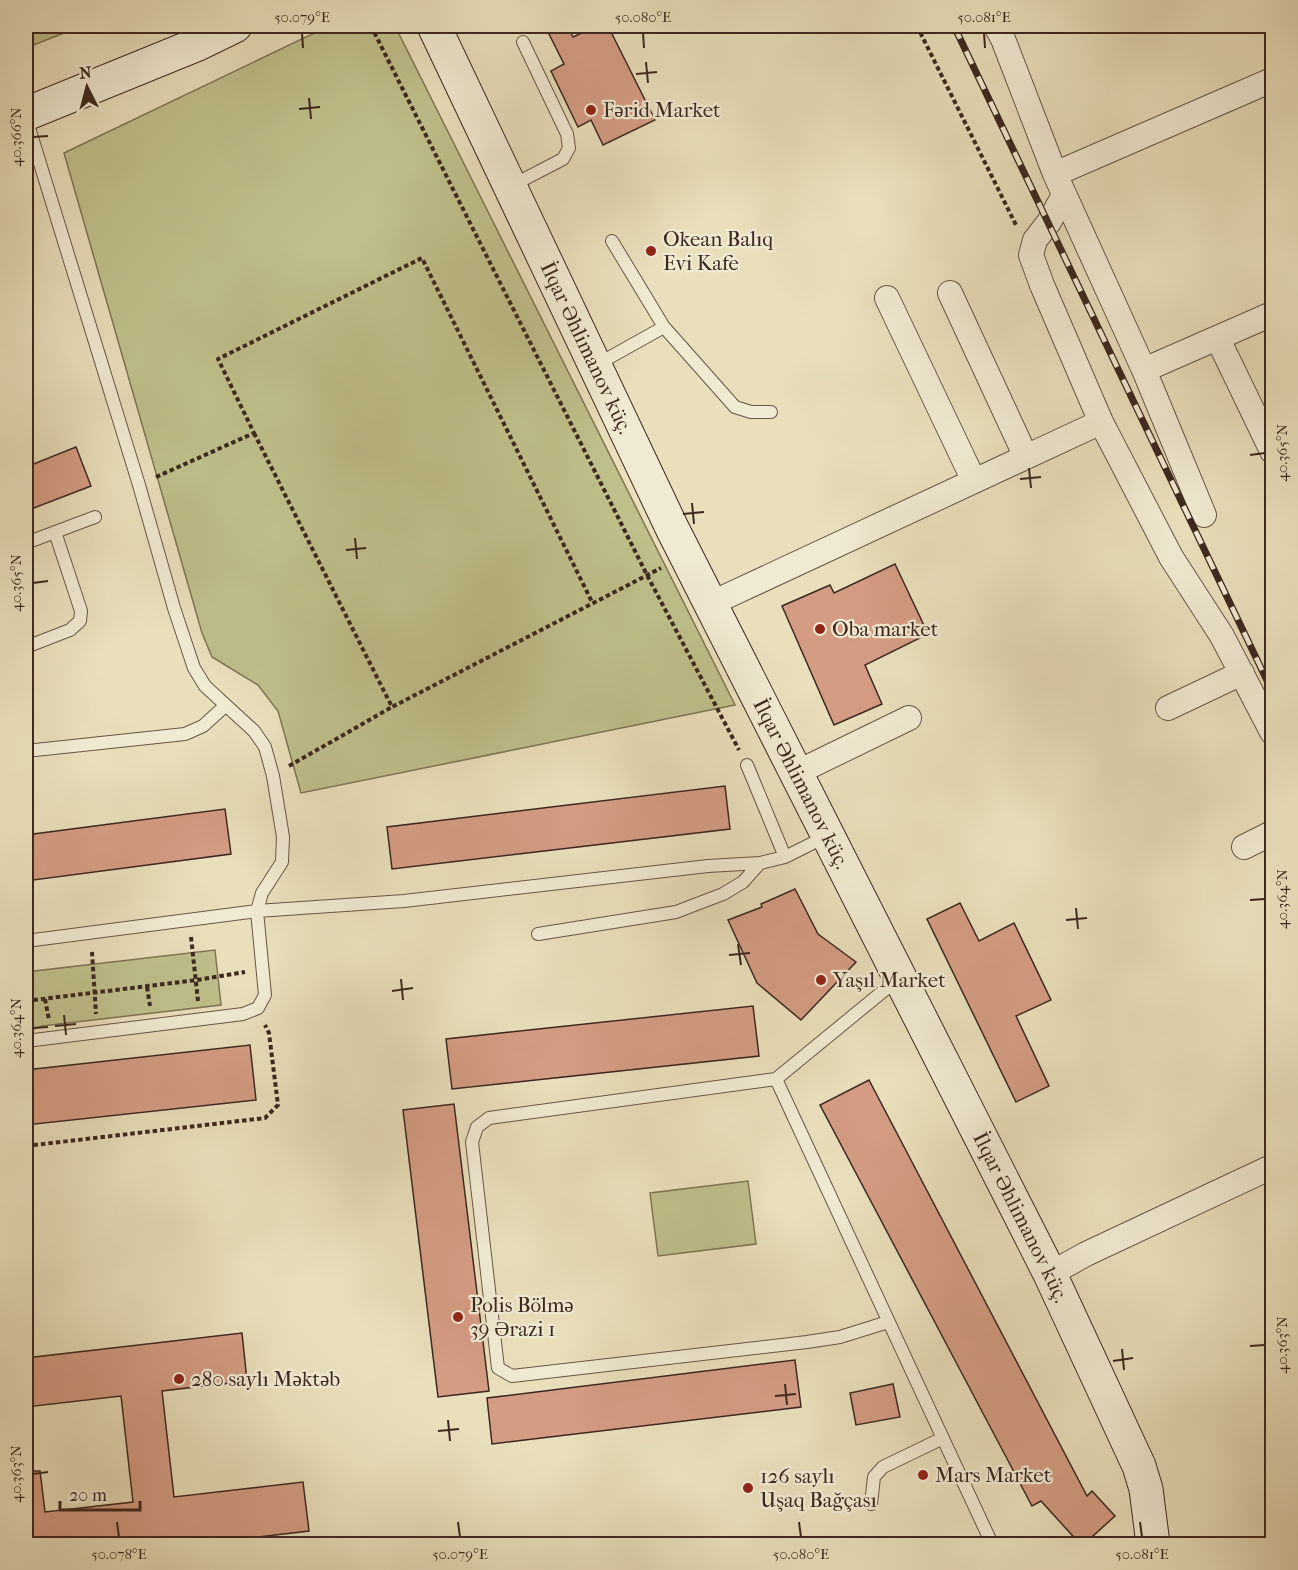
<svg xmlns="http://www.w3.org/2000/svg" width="1298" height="1570" font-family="'IM FELL French Canon',serif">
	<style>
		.green { fill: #bfbf8b; stroke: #7e7455; stroke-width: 1.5 }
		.building { fill: #d49c83; stroke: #3c281f; stroke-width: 1.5 }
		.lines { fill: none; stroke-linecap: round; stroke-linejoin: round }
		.lane-casing { stroke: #675646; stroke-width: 14 }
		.street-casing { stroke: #675646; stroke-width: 26 }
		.secondary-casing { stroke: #3c281f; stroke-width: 35 }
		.path { stroke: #3c281f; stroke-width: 4; stroke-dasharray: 4.5 3; stroke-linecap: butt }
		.lane { stroke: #f1ead3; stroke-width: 12 }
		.street { stroke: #f1ead3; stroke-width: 24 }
		.secondary { stroke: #f1ead3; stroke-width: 33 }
		.rail-casing { stroke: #3c281f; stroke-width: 7 }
		.rail { stroke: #f1ead3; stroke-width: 4.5; stroke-dasharray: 14; stroke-linecap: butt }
		.ticks { fill: none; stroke: #3c281f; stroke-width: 2 }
		.poi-dot { fill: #8f2418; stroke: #f1ead3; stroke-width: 2 }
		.labels { text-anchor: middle; stroke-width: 4.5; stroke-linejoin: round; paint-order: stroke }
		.poi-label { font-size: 21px; fill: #3c281f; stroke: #f1ead3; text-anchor: start }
		.street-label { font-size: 21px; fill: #3c281f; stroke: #f1ead3 }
		.neatline { fill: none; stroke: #3c281f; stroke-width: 2 }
		.ticks-label { font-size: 15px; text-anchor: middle; fill: #3c281f }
	</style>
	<rect width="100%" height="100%" fill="#e9dfbb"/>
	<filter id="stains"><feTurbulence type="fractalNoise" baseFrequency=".00333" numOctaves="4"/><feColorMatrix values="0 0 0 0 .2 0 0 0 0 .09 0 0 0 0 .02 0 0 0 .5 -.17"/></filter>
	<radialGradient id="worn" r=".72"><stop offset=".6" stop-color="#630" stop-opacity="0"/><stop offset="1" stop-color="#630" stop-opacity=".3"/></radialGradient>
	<path class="green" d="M26 26H82L26 48Z
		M329 26H395L735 705 301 793 278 711 258 685 212 657 202 633 64 153Z
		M215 950 221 1005 42 1026 26 1032V972Z
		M748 1181 756 1244 658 1256 650 1193Z"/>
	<path class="building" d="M545 26H567L573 37 597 26H608L655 120 603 145 591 120 578 127 551 71 564 64Z
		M76 447 91 486 26 511V467Z
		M895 564 928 634 865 665 882 704 834 725 782 606 830 585 834 593Z
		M725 786 730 829 392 869 387 827Z
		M225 809 231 854 26 881V835Z
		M795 889 818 934 856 962 801 1020 757 983 728 920 762 907 761 904Z
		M960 903 979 941 1014 923 1051 1000 1016 1016 1049 1086 1016 1102 927 919Z
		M753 1006 759 1056 452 1089 446 1039Z
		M250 1045 256 1100 26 1125V1070Z
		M869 1080 1087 1496 1092 1491 1115 1516 1083 1545H1081L1041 1501 1032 1506 820 1105Z
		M454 1104 489 1391 438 1397 403 1110Z
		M242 1333 247 1381 162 1391 174 1497 303 1482 309 1531 192 1545H26V1471H40L45 1512 133 1502 121 1396 26 1407V1358Z
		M795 1360 801 1407 492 1444 487 1398Z
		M893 1384 900 1417 856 1425 850 1393Z"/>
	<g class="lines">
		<g class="lane-casing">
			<path id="lane" d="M26 118 139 485 174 608 194 668 205 686 254 731 265 747 273 776 283 837 282 862 262 893 257 911 265 995 258 1008 243 1014 26 1041
				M511 186 563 159 569 148 567 134 523 42
				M612 241 664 327 735 407 751 412H771
				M596 365 664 327
				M26 543 95 517
				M26 647 70 630 80 621 81 611 55 532
				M26 751 185 734 203 726 225 706
				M747 765 785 857
				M538 934 676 912 723 894 743 882 760 863
				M26 941 257 911 404 901 708 866 760 863 785 857 827 836
				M898 979 776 1079 992 1544
				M776 1079 489 1118 477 1127 472 1142 498 1368 512 1376 807 1342 840 1337 888 1322
				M871 1504 874 1477 883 1467 943 1438"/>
		</g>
		<g class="street-casing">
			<path id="street" d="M996 26 1003 39 1055 174 1144 370 1204 515
				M1055 174 1272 80
				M1064 195 1049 222 1035 240 1031 255 1042 285 1101 422 1171 557 1222 636 1272 732
				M950 293 1026 457
				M887 298 974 481
				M1218 339 1272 451
				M1144 370 1272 314
				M710 604 1101 422
				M1168 708 1242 673
				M796 773 909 718
				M1244 847 1272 833
				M1050 1274 1086 1254 1267 1169"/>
		</g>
		<g class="secondary-casing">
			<g id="secondary">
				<path id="s1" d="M434 26 672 528 1050 1274 1139 1466 1146 1489 1153 1544"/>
				<path d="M26 114 198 44 235 26"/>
			</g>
		</g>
		<path class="path" d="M371 26 647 575 739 750
			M917 26 1016 225
			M254 433 392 707 661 568
			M156 477 254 433 218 359 422 258 592 602
			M289 766 392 707
			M191 937 198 1001
			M92 952 96 1014
			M147 987 150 1006
			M45 999 49 1020
			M26 1001 197 980 245 972
			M26 1146 265 1118 278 1105 269 1033 265 1025"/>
		<use href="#lane" class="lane"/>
		<use href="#street" class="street"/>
		<use href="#secondary" class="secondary"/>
		<g class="rail-casing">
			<path id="rail" d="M954 26 1272 691"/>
		</g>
		<use href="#rail" class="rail"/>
	</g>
	<path class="ticks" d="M302 33 303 48M643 33 644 48M984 33 985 48M646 62 648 83M636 74 657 72M309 98 311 119M299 109 320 107M33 137 48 136M1250 455 1265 453M1029 468 1031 488M1020 479 1041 477M692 503 694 524M683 514 704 512M355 538 357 559M346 550 366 548M33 583 48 581M1250 900 1265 899M1076 908 1078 929M1066 920 1087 918M738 944 741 965M729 955 750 953M401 979 403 1000M392 991 413 988M64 1015 66 1035M55 1026 76 1024M33 1028 48 1027M1250 1346 1265 1345M1122 1349 1124 1370M1113 1361 1133 1358M785 1384 787 1405M775 1396 796 1394M448 1420 450 1441M438 1431 459 1429M33 1474 48 1472M117 1522 119 1537M458 1522 460 1537M799 1522 801 1537M1140 1522 1142 1537"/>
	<g class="poi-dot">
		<circle cx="591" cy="110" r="6"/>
		<circle cx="651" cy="251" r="6"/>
		<circle cx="820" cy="629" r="6"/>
		<circle cx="821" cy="980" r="6"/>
		<circle cx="458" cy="1317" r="6"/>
		<circle cx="179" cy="1379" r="6"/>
		<circle cx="923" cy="1475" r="6"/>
		<circle cx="748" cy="1488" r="6"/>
	</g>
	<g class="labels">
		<g class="poi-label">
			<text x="603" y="117">Fərid Market</text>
			<text x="663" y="246">Okean Balıq<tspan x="663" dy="24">Evi Kafe</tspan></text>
			<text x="832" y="636">Oba market</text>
			<text x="833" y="987">Yaşıl Market</text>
			<text x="470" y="1312">Polis Bölmə<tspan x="470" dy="24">39 Ərazi 1</tspan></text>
			<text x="191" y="1386">280 saylı Məktəb</text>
			<text x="935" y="1482">Mars Market</text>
			<text x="760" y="1483">126 saylı<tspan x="760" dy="24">Uşaq Bağçası</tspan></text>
		</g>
		<g class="street-label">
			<text dy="7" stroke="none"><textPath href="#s1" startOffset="356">İlqar Əhlimanov küç.</textPath></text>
			<text dy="7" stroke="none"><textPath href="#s1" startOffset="842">İlqar Əhlimanov küç.</textPath></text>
			<text dy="7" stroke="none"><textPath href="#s1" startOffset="1328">İlqar Əhlimanov küç.</textPath></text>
		</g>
	</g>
	<rect width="1298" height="1570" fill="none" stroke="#e9dfbb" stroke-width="66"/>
	<g transform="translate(87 87) rotate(354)" stroke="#f1ead3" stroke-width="4.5" paint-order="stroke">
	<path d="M0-4.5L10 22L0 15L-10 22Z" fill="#3c281f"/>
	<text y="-9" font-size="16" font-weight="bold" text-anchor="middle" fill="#3c281f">N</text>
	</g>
	<path d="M60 1501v9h80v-9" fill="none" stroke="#3c281f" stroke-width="3"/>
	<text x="69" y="1501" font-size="18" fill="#3c281f" stroke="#f1ead3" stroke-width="4.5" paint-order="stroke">20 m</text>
	<rect x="33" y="33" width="1232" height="1504" class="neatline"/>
	<g class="ticks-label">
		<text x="302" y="22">50.079°E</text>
		<text x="643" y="22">50.080°E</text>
		<text x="984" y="22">50.081°E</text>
		<text transform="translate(16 137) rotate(-90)" y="5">40.366°N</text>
		<text transform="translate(1282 453) rotate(-90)" y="5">40.365°N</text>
		<text transform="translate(16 583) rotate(-90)" y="5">40.365°N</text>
		<text transform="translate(1282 899) rotate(-90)" y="5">40.364°N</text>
		<text transform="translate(16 1028) rotate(-90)" y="5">40.364°N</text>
		<text transform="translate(1282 1345) rotate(-90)" y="5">40.363°N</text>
		<text transform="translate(16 1474) rotate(-90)" y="5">40.363°N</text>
		<text x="119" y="1559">50.078°E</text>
		<text x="460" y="1559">50.079°E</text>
		<text x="801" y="1559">50.080°E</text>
		<text x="1142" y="1559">50.081°E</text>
	</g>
	<rect width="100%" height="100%" filter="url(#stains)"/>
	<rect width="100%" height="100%" fill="url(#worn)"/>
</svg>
